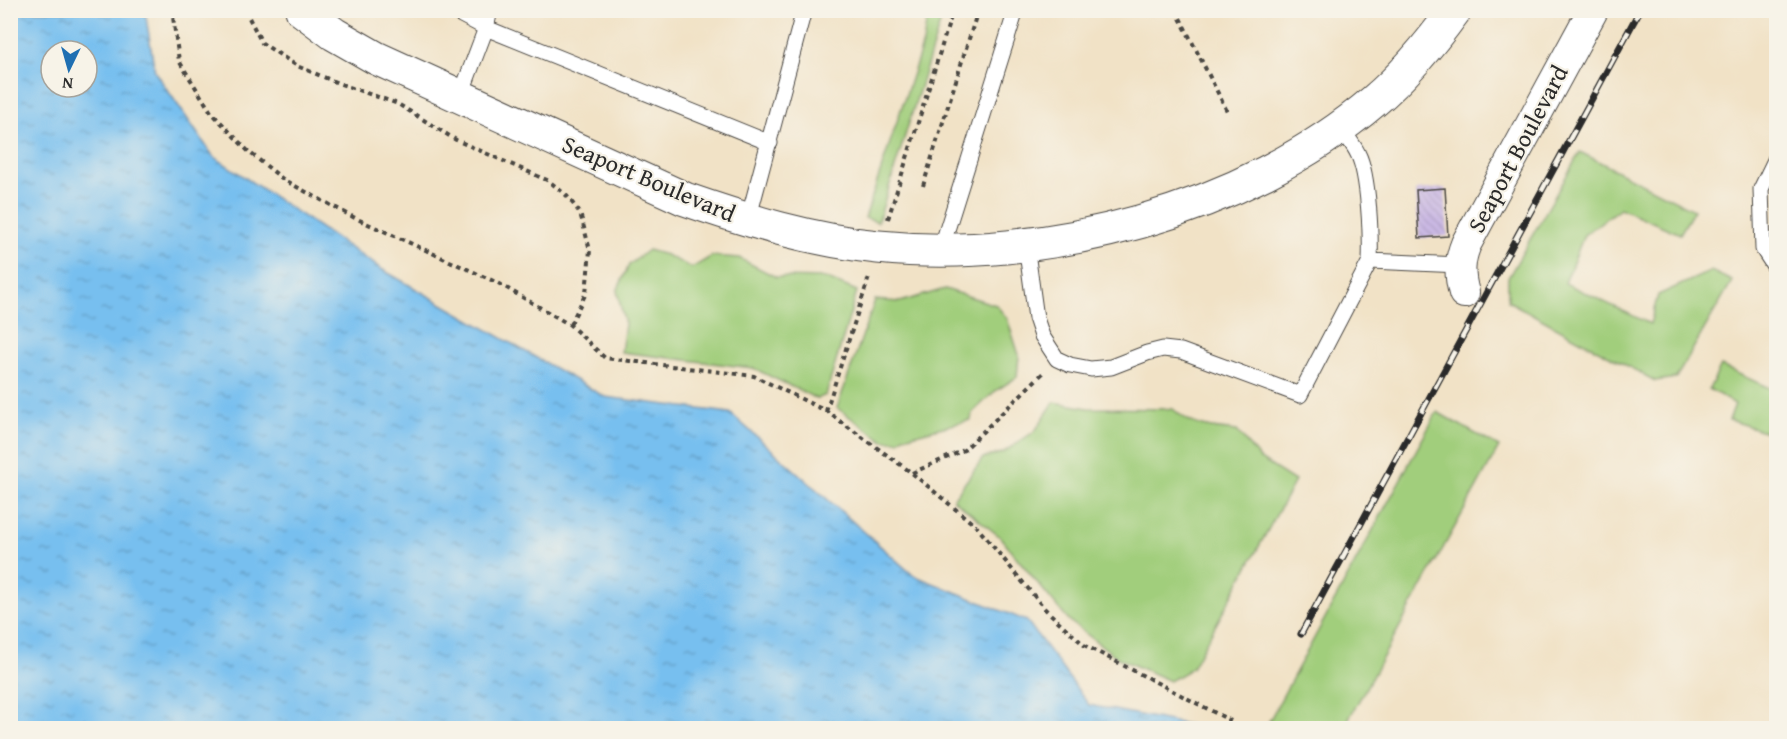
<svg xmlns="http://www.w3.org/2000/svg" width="1787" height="739" font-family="'Gentium Book Plus',serif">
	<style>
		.green { fill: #a1ce7b; stroke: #667c53; stroke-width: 1.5 }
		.water { fill: url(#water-ripples); stroke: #51758d; stroke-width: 1.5; fill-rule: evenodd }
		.building { fill: url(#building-back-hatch) }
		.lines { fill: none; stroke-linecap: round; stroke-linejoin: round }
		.service-casing { stroke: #494642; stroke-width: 17 }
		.minor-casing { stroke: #494642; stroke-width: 32 }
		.secondary-casing { stroke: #494642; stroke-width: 35 }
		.path { stroke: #494642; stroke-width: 4; stroke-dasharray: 4.5 4.5; stroke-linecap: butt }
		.service { stroke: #fff; stroke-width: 15 }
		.minor { stroke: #fff; stroke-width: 30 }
		.secondary { stroke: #fff; stroke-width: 33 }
		.rail-casing { stroke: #2b2b2b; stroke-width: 7 }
		.rail { stroke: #f7f3e8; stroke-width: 4.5; stroke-dasharray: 14; stroke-linecap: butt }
		.labels { text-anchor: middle; stroke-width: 4.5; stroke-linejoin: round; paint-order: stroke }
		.street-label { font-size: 24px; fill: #2b2b2b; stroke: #f7f3e8 }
	</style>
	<defs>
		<pattern id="water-ripples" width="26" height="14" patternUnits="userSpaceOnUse" patternTransform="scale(1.5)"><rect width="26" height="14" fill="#77bfef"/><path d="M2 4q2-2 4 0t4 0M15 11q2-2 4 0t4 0" fill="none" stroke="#629bc2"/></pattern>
		<pattern id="building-back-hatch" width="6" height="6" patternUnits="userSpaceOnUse" patternTransform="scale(1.5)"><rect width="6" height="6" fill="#cbb9e4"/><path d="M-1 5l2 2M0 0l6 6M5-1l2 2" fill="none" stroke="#ae9fc4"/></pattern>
	</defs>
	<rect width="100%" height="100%" fill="#f7f3e8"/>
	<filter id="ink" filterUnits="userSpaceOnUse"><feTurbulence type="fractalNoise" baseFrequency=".0167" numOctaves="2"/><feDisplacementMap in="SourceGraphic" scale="12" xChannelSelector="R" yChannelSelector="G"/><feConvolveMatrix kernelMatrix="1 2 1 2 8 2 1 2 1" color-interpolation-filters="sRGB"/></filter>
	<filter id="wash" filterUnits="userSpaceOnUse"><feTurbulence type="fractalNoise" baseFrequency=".008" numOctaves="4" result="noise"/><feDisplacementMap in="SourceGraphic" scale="24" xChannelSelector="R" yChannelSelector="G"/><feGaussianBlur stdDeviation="1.35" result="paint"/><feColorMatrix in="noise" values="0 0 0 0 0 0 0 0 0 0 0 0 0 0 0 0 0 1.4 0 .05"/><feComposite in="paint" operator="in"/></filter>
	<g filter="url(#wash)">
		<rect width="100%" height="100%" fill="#f1e2c6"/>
		<path class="green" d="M928 11H944L878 222 865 218 923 43Z
			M1580 152 1694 210 1680 234 1620 208 1584 235 1565 283 1650 324 1658 295 1711 271 1732 281 1676 378 1655 381 1508 301V278Z
			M648 250 666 255 692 268 712 256 739 258 776 277 825 278 857 291 826 395 817 399 753 368 621 352 625 324 617 291 629 265Z
			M945 289 996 305 1007 318 1019 355 1017 377 994 392 972 413 971 420 904 437 899 441H884L837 408 875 300 900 302Z
			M1721 366 1776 391V435L1729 420 1735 404 1709 389Z
			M1054 402 1088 408 1173 409C1194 428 1209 428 1237 431L1260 459 1295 481 1192 668 1170 681 1118 658 1068 620 999 536 953 499 983 458 1002 453 1035 431Z
			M1437 412 1499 447 1346 724 1348 728H1271L1267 725Z"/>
		<path class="water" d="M10 11H145L155 72 213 156 383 270 605 397 730 413 913 575 1027 621 1089 705 1205 728H11ZM51 51H87V87H51Z"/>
		<g id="blocks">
			<path class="building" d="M1445 188 1448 236 1419 238 1416 190Z"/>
		</g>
	</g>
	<g filter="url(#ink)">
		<use href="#blocks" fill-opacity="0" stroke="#494642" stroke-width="1.5"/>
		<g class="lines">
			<g class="service-casing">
				<path id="service" d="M452 10 486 28 770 143
					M460 97 486 28 490 10
					M1776 158 1761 189 1763 249 1776 269
					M748 220 804 10
					M1026 245 1036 318 1042 336 1057 359 1070 365 1091 369 1111 367 1147 353 1163 349 1181 351 1300 395 1370 261C1371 237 1369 176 1358 154 1354 145 1346 136 1341 127
					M941 249 1016 10
					M1370 261 1460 265"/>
			</g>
			<g class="minor-casing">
				<path id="minor" d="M1464 293C1459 275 1459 261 1466 244L1593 10"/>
			</g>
			<g class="secondary-casing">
				<path id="secondary" d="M302 10 334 34 376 58 685 199C748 221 811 240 878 247 1045 264 1245 211 1374 101 1405 75 1431 43 1455 10"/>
			</g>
			<path class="path" d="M170 10 173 17 179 61 211 112 249 152 284 180 355 218 498 283 570 325 605 358 754 376 826 411 912 473 977 527 1045 609 1084 645 1231 721
				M245 10 262 43 297 66 338 83 398 104 456 140 549 181 567 196 580 213 590 250 586 293 570 325
				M1176 10 1227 111
				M173 17 181 10
				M923 186 978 10
				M888 219 953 10
				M826 411 870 274
				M912 473 964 450 1043 373"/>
			<use href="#service" class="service"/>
			<use href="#minor" class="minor"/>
			<use href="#secondary" class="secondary"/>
			<g class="rail-casing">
				<path id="rail" d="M1301 634 1640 10"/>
			</g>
			<use href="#rail" class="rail"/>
		</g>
	</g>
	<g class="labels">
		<g class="street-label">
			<text transform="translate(1518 149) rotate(-62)" y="8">Seaport Boulevard</text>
			<text transform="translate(649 179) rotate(23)" y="8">Seaport Boulevard</text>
		</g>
	</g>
	<rect width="1787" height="739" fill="none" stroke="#f7f3e8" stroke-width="36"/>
	<g transform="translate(69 69) rotate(185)"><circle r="28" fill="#f7f3e8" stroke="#a5a39c" stroke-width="1.5"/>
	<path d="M0-4.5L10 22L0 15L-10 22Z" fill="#1f6fb2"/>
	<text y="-9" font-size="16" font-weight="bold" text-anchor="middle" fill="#2b2b2b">N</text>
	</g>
</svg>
